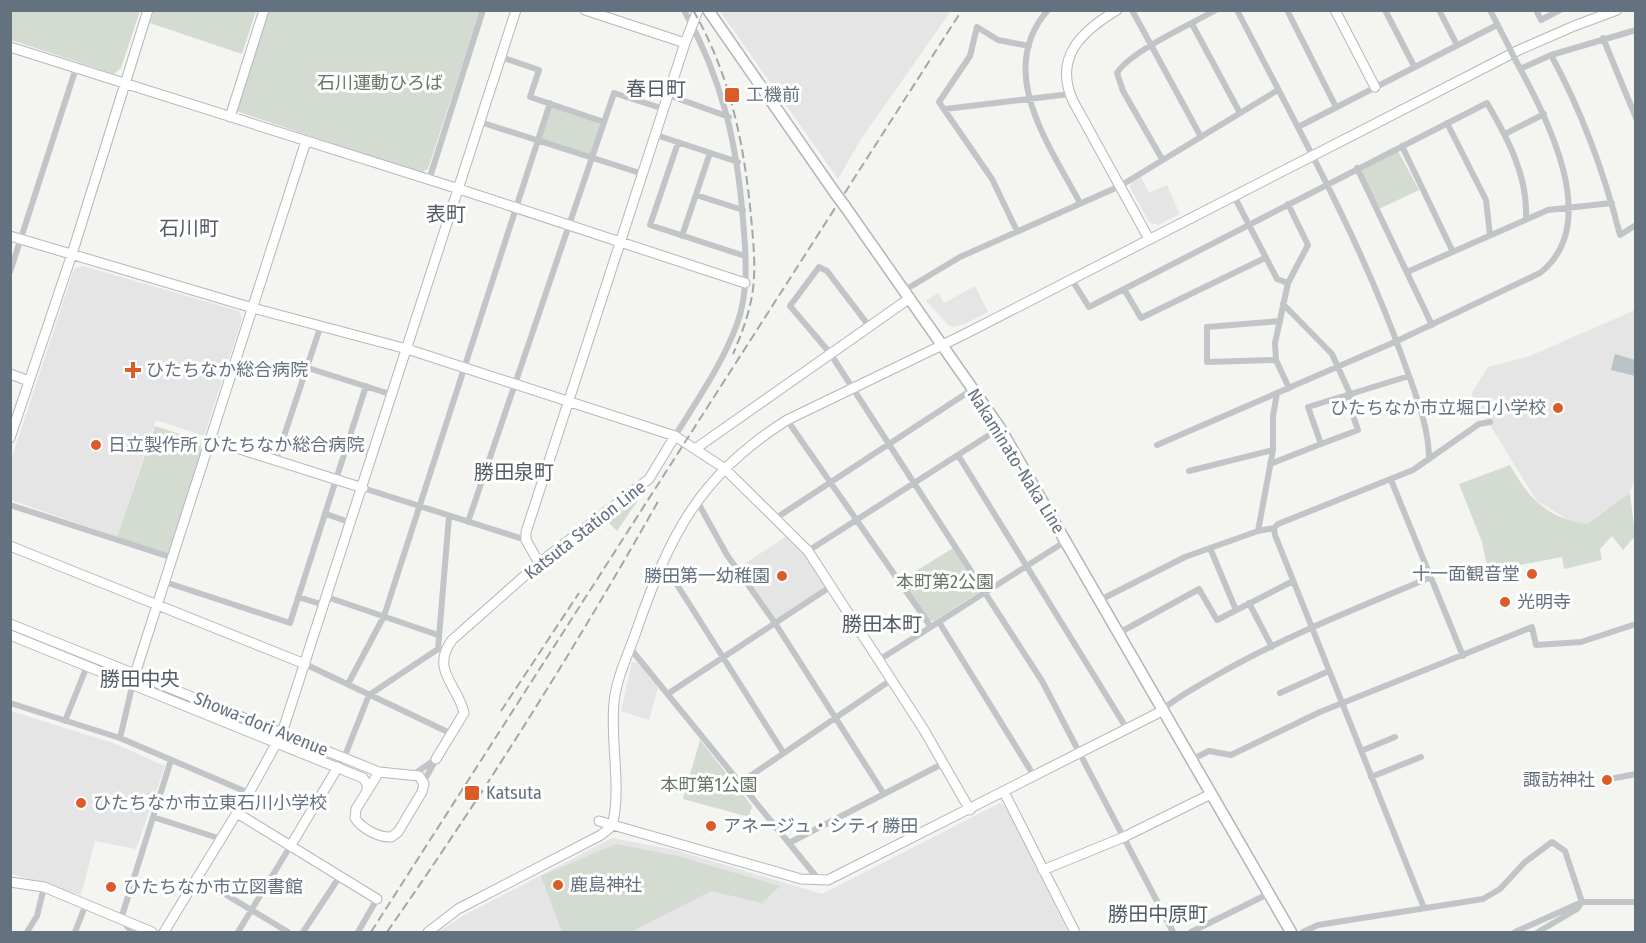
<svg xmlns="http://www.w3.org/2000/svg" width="1646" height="943" font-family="'Fira Sans Condensed','Noto Sans JP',sans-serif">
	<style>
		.built { fill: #e4e5e4 }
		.green { fill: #d4dbd1 }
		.water { fill: #bac4c8 }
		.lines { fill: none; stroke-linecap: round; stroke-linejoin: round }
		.secondary-casing { stroke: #b4b8bc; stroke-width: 11 }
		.primary-casing { stroke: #b2b6ba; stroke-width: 13 }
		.street { stroke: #c2c5c8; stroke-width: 6 }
		.secondary { stroke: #fff; stroke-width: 9 }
		.primary { stroke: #fff; stroke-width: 10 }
		.rail { stroke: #a2a7ac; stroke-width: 2; stroke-dasharray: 9 4.5; stroke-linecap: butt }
		.primary-bridge-casing { stroke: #b2b6ba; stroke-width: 13; stroke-linecap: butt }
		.street-bridge { stroke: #c2c5c8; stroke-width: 6 }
		.primary-bridge { stroke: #fff; stroke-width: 10 }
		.poi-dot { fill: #db5c29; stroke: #fff; stroke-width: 2 }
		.labels { text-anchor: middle; stroke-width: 6; stroke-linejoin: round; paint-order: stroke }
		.park-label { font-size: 18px; fill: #667763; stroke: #fff }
		.poi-label { font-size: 18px; fill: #647280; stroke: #fff; text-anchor: start }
		.street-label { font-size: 18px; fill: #647280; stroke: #fff }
		.neighbourhood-label { font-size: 20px; fill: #525c65; stroke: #fff }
	</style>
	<rect width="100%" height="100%" fill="#f4f4f0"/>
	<path class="built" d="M720 11H951L861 139 838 179Z
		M1141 177 1149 193 1167 185 1180 214 1158 225 1149 222 1130 187 1131 183Z
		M83 266 239 311 242 319 204 436 156 420 117 537 11 500V460L74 269Z
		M975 286 988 312 967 323 954 327 948 325 926 301 938 293 944 303Z
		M1635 310 1636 475 1630 493 1587 524 1570 521 1536 500 1471 394 1488 367 1530 356Z
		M787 536 804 552 825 584V588L779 618H775L738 568Z
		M632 662 638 663 658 688 649 720 621 711Z
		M11 711 113 743 165 766 136 849 95 841 81 895 12 874Z
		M1000 803 1008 809 1068 932H438L461 917 612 838 675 850 822 894Z"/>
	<path class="green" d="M11 10H140V11L121 68 114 74 11 40Z
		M154 10H256V11L242 54 150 23Z
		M268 11H480L428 169 420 173 236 111Z
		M550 103 604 122 592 158 538 141Z
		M1398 151 1419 190 1379 209 1361 171Z
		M155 426 201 441 200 458 168 555 117 537Z
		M1510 465C1529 499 1547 518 1587 524L1630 493 1635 536 1623 550 1612 536 1600 549 1602 560 1564 569 1562 557 1488 571 1482 542 1459 484Z
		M637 491 641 496 617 531 604 518Z
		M953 548 979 590 978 593 934 621 928 620 907 588 921 578 916 571Z
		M700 740 752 806 749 817 683 799Z
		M616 844 677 856 780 886 762 903 711 891 631 932H562L541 876Z"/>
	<path class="water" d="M1615 354 1635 360V376L1611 370Z"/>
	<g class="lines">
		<g class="secondary-casing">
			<path id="secondary" d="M585 10 685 43
				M1117 10C1082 31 1053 57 1073 101L1149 239
				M1335 10 1375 87
				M10 47 459 189 745 283
				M230 117 264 10
				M10 236 253 308 407 349 675 436 724 468 808 551 924 730 970 810
				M10 374 29 381
				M10 438 72 254 148 10
				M211 440 363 488
				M695 449 910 298
				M10 546 305 664
				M539 563 526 540V532L685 43 698 10
				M10 624 379 772 419 776 424 784 422 792 398 832 391 837C379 838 361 828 355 818L356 809 379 772
				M10 635 363 778 367 784V790
				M135 674 306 141
				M436 759 464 713C458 685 430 670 452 640L539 563 649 479 675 436
				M1004 792 1075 932
				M237 813 377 899
				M599 821 801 879 828 880 1162 711
				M291 845 338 767
				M1043 870 1124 837 1211 794
				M10 882 44 887 152 932
				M164 932 249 793 282 733 516 10
				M428 932 458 909 601 835 612 826C622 789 610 741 614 703 616 678 629 653 637 629 670 534 700 475 787 420L963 335 1519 50 1574 26 1617 10"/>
		</g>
		<g class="primary-casing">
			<path id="primary" d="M708 10 835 193
				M844 205 1000 428 1291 932"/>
		</g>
		<path class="street" d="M1048 10C994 71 1050 146 1080 203
			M1132 10 1201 137
			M1237 10C1296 125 1361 240 1404 362 1415 393 1429 426 1429 459
			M1287 10 1336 107
			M1385 10 1414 66
			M1439 10 1457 45
			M1490 10 1508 45
			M1536 10 1541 20 1560 10
			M1192 24 1240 113
			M1603 38 1636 118
			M1551 55C1582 112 1604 172 1620 235L1636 225
			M501 57 539 70 530 97 604 122
			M1520 69 1551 55 1636 30
			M668 95 729 117
			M945 109 1070 94
			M480 122 643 174
			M1447 123 1486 200 1490 235
			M1298 127 1497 25
			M1505 134 1544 114
			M656 135 738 162
			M678 143 650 225 745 256
			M1402 146 1452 250
			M1162 159 1123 91 1117 73C1131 51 1191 24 1216 10
			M1357 168 1432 325
			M429 180 483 10
			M696 195 743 210
			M1234 196 1277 279 1288 283
			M1017 231 992 179 939 102 970 56 977 27 998 40 1029 46
			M682 236 710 153
			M10 272 76 68
			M1407 272 1548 210 1612 203
			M1072 280 1089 307 1487 103C1508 139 1528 176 1526 219
			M1124 289 1141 318 1265 258
			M905 290 960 257 1120 186 1278 90
			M1283 304 1332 354 1351 396
			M869 326 827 271 819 267 790 306 830 353 1042 681 1173 932
			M1276 360 1207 362V327L1280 321
			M308 368 393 395
			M1287 389 1289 388 1276 360 1275 343 1288 283 1308 245 1288 204
			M1346 396 1358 430 1321 444 1308 407 1409 376
			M787 420 931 627
			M675 436C697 400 722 365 737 324 749 292 746 254 743 220 737 142 722 79 684 10
			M1157 445 1397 341 1540 273C1604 223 1545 115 1516 61
			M347 446 373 454
			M958 455 1127 729
			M276 460 321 325
			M1270 464 1321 444
			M1189 471 1273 450
			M1391 480 1463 656
			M363 488 526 540
			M697 501 727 555 775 623 884 794
			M10 505 173 558
			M326 514 352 523
			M776 518 973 389
			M468 522 614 93 664 109
			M1258 531 1273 450V416L1277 393
			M1210 548 1236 610
			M808 551 1000 428
			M662 561 783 752
			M165 582 290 623 366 386
			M298 597 324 605
			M327 597 438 635
			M1100 600 1185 557 1258 531 1274 528
			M1249 603 1272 647
			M939 622 1034 776
			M1119 633 1199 589 1217 620 1293 581
			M630 648 819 880
			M438 649 449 516
			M879 660 1066 541
			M305 664 452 734
			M348 684 384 616 550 103
			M669 693 830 587
			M1280 693 1329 671
			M10 703 120 738 249 793
			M1162 710C1178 696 1198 686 1217 675 1285 636 1358 608 1431 577
			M65 721 87 666
			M120 738 135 674
			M1361 751 1395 737
			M344 758 369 695 438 649 445 651
			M1191 760 1209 751 1231 755 1320 712 1532 627 1536 645 1581 642 1636 624
			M414 774 436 759
			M1371 777 1421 757
			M1615 778 1636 774
			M424 781 434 763
			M740 783 891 680
			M153 817 221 839
			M789 843 944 763
			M198 878 288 932
			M1424 908 1275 535 1274 528 1278 524 1413 470 1479 424 1490 422
			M27 932 37 916 44 887
			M75 932 86 904
			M132 932 121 919 171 760
			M238 932 291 845
			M303 932 340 876
			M358 932 377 899
			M1191 932 1268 894
			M1303 932 1318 925 1483 899 1500 889 1525 862 1552 842 1565 851 1582 902 1577 909 1538 932
			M1515 932 1582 902H1636"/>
		<use href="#secondary" class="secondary"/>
		<use href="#primary" class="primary"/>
		<path class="rail" d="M693 10C730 74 744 143 751 216 753 240 756 264 753 289 750 312 742 333 733 354
			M501 711 579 593
			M371 932 962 10
			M387 932C485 792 576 647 660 498"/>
		<g class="primary-bridge-casing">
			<path id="primary-bridge" d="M835 193 844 205"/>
		</g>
		<path class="street-bridge" d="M1508 45 1516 61"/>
		<use href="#primary-bridge" class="primary-bridge"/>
	</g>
	<g class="poi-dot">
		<rect x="724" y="87" width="16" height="16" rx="3"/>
		<path d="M130 361h6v6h6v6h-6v6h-6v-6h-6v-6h6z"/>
		<circle cx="1558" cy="408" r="6"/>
		<circle cx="96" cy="445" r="6"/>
		<circle cx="1532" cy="574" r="6"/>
		<circle cx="782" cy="576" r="6"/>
		<circle cx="1505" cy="602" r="6"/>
		<circle cx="1607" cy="780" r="6"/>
		<rect x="464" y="785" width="16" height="16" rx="3"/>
		<circle cx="81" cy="803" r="6"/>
		<circle cx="711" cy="826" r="6"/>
		<circle cx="558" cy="885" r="6"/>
		<circle cx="111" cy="887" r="6"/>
	</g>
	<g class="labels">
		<g class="park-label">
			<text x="380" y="89">石川運動ひろば</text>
			<text x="945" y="588">本町第2公園</text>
			<text x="709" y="791">本町第1公園</text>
		</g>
		<g class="poi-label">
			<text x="746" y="101">工機前</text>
			<text x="146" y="376">ひたちなか総合病院</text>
			<text x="1546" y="414" text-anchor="end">ひたちなか市立堀口小学校</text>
			<text x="108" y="451">日立製作所 ひたちなか総合病院</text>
			<text x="1520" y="580" text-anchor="end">十一面観音堂</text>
			<text x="770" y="582" text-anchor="end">勝田第一幼稚園</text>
			<text x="1517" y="608">光明寺</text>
			<text x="1595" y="786" text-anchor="end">諏訪神社</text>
			<text x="486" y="799">Katsuta</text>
			<text x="93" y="809">ひたちなか市立東石川小学校</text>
			<text x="723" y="832">アネージュ・シティ勝田</text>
			<text x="570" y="891">鹿島神社</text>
			<text x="123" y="893">ひたちなか市立図書館</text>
		</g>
		<g class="street-label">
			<text transform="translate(1016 461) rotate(58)" y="6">Nakaminato-Naka Line</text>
			<text transform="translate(585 530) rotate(-38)" y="6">Katsuta Station Line</text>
			<text transform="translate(261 724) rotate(22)" y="6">Showa-dori Avenue</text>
		</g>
		<g class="neighbourhood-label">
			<text x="656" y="96">春日町</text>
			<text x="446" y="221">表町</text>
			<text x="189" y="235">石川町</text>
			<text x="514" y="479">勝田泉町</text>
			<text x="882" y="631">勝田本町</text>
			<text x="140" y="686">勝田中央</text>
			<text x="1158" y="921">勝田中原町</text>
		</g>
	</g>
	<rect width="1646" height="943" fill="none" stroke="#647280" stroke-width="24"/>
</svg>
